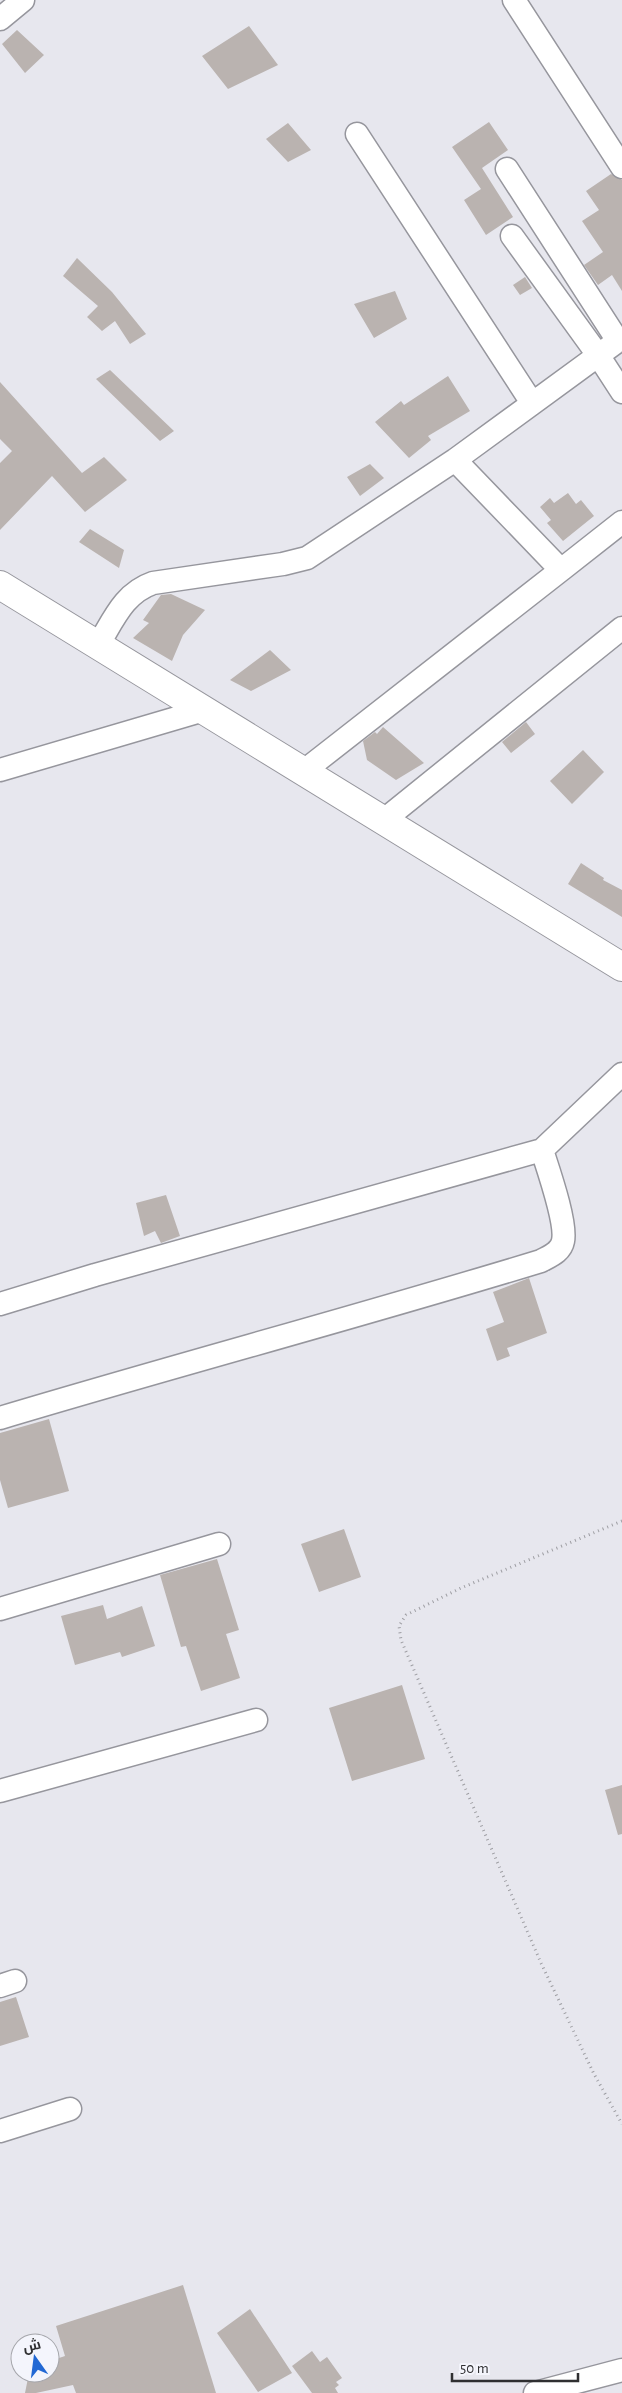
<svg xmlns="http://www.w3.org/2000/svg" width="622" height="2393" font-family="'Alegreya Sans',Cairo,sans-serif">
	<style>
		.building { fill: #bab3b0 }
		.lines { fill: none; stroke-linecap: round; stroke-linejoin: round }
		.minor-casing { stroke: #96969d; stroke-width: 25 }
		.major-casing { stroke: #96969d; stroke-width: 30 }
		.path { stroke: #9e9ea3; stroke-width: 3; stroke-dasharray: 1 4; stroke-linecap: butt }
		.minor { stroke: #fff; stroke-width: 22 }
		.major { stroke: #fff; stroke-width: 28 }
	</style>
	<rect width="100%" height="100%" fill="#e7e7ee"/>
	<path class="building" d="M249 26 278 65 228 89 202 56Z
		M17 30 44 55 25 73 2 44Z
		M489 122 508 150 482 168 513 217 486 235 464 200 481 189 452 147Z
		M288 123 311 150 288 162 266 139Z
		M611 174 622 180V291L612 275 598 285 584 265 603 252 582 221 599 210 586 191Z
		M77 258 112 292 146 334 130 344 115 321 102 331 87 317 98 306 63 276Z
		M525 277 532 288 520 295 513 285Z
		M395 291 407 319 374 338 354 304Z
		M110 370 174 431 160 441 96 379Z
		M448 376 470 411 428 436 431 440 409 458 375 422 401 401 404 405Z
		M0 382 82 473 104 457 127 480 85 512 52 476 0 530V463L12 451 0 439Z
		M370 464 384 478 360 496 347 477Z
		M568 493 576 504 581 500 594 516 563 541 547 523 551 520 540 507 550 498 554 503Z
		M90 529 124 550 119 568 79 542Z
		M171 594 205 610 183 635 172 661 133 638 149 623 143 620 161 595Z
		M270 650 291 670 251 691 230 680Z
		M526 722 535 734 511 753 502 742Z
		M383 727 424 763 396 780 367 760 363 741 375 732 377 734Z
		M583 750 604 772 572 804 550 781Z
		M581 863 604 878 603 880 622 890V917L568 884Z
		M166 1195 180 1236 161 1243 155 1231 144 1236 136 1203Z
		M529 1278 547 1333 507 1348 510 1356 497 1361 486 1329 504 1322 493 1292Z
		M49 1419 69 1491 8 1508 0 1480V1433Z
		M344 1529 361 1577 319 1592 301 1544Z
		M217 1559 239 1630 226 1634 240 1678 201 1691 186 1646 181 1647 160 1575Z
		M103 1605 107 1619 142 1606 155 1646 122 1657 120 1652 75 1665 61 1616Z
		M402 1685 425 1759 352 1781 329 1708Z
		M622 1785V1834L618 1835 605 1790Z
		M16 1997 29 2037 0 2046V2002Z
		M183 2285 216 2393H76L73 2385 36 2393H25L29 2373H50V2361L65 2356 56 2326Z
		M250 2309 292 2373 258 2392 217 2333Z
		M312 2351 320 2362 327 2357 342 2378 336 2382 339 2385 335 2388 338 2393H312L292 2366Z"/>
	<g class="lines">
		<g class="minor-casing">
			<path id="minor" d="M514 0 622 167
				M0 19 23 0
				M357 134 532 403
				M507 169 618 341
				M512 236 598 355 622 392
				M455 460 561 570 622 522
				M98 645C114 619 124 593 153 583L283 564 307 558 455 460 622 338
				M0 770 204 710
				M304 771 561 570
				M384 820 622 628
				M0 1304 95 1275 542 1150
				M0 1418C180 1364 361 1316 541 1261 550 1256 561 1252 563 1241 567 1223 548 1169 542 1150L622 1074
				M0 1609 219 1544
				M0 1791 256 1720
				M0 1986 15 1981
				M0 2131 70 2109
				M535 2393 622 2370"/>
		</g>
		<g class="major-casing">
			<path id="major" d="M0 585 622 967"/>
		</g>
		<path class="path" d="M622 1521 461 1588 406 1615 399 1626 401 1640 541 1963 594 2074 622 2124"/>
		<use href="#minor" class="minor"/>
		<use href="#major" class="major"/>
	</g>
	<g transform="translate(35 2358) rotate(346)"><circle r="24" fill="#f4f5fc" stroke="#a5a6ab"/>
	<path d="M0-4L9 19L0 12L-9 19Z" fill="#2268d4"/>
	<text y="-8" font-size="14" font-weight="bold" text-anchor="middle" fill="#2f2f31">ش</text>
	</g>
	<path d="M452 2373v8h126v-8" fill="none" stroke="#2f2f31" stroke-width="2.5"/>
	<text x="460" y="2373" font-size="15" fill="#2f2f31" stroke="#f4f5fc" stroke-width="4" paint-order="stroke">50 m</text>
</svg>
